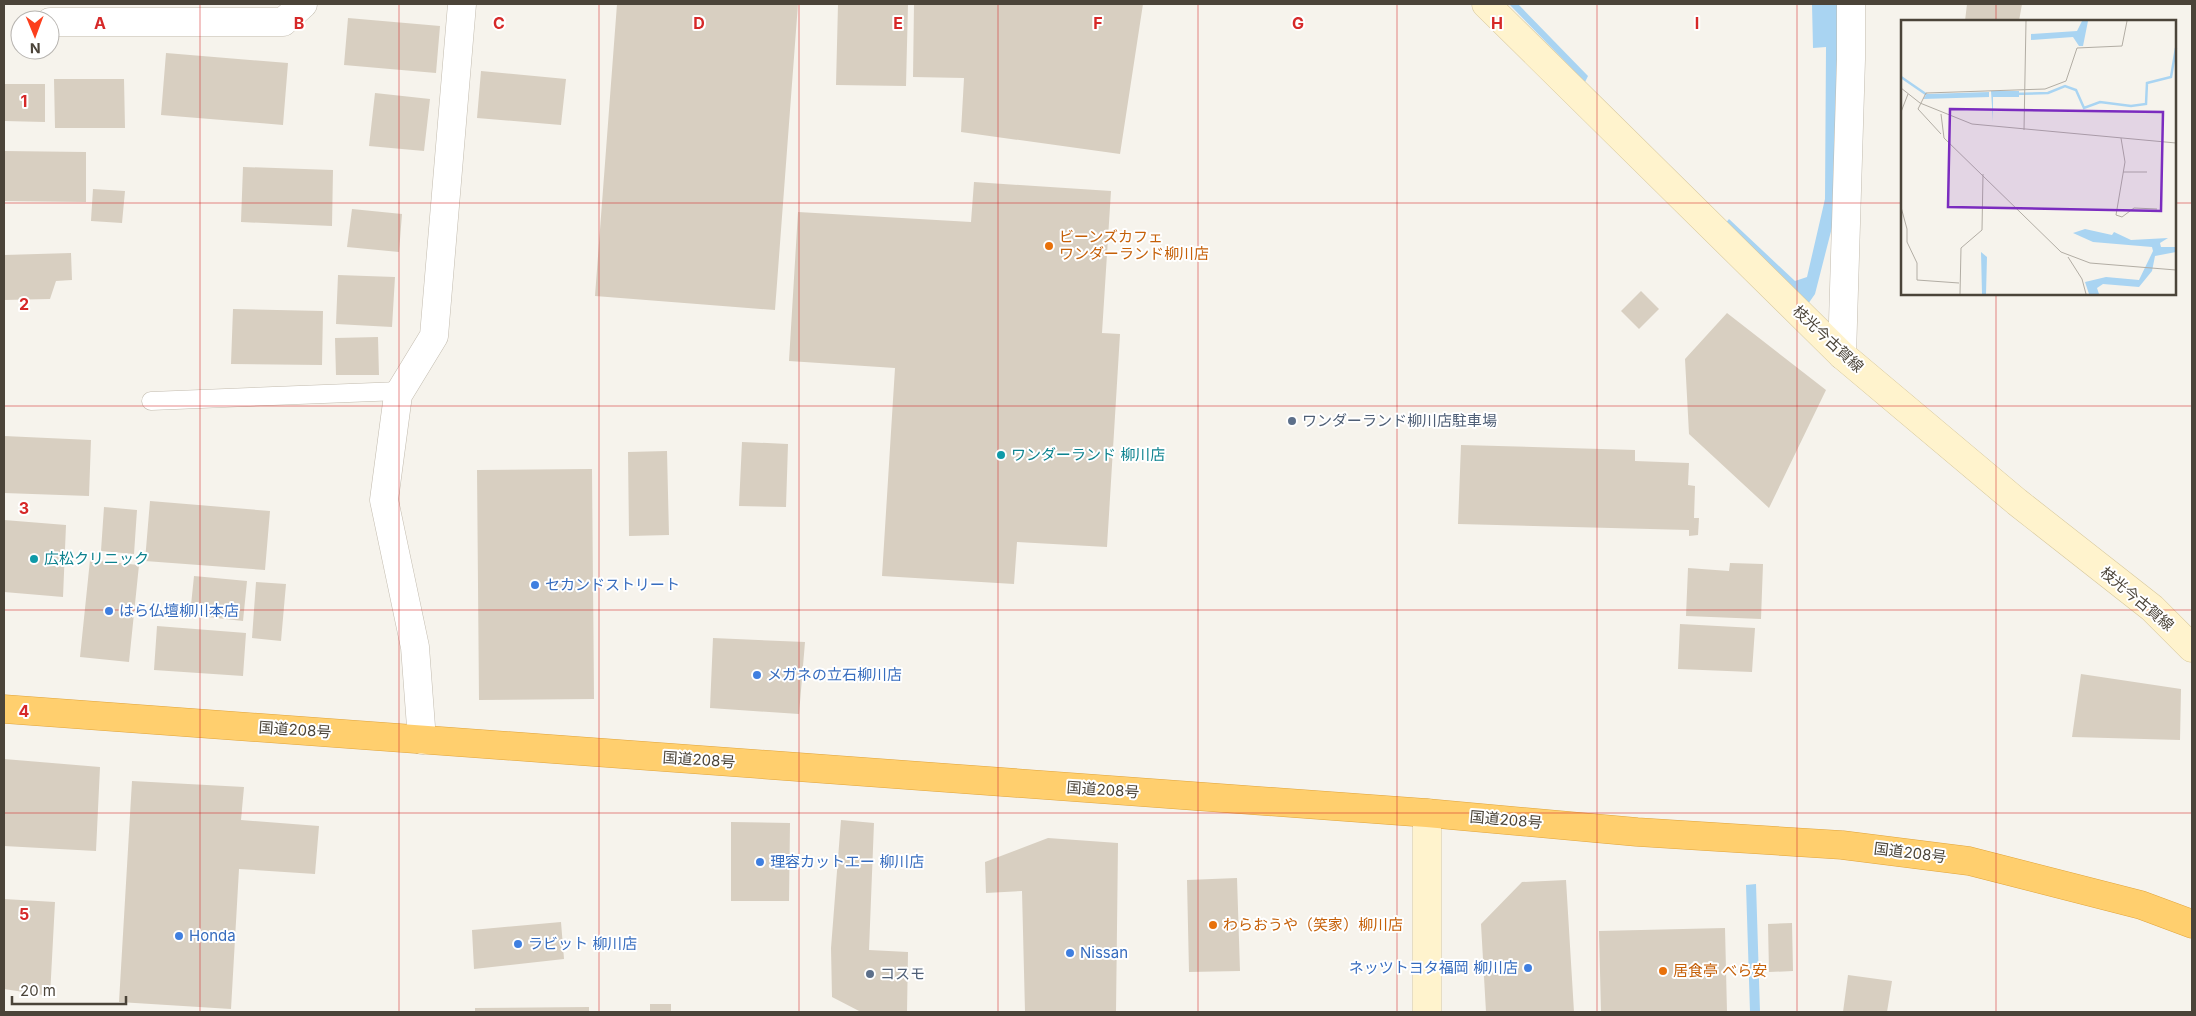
<svg xmlns="http://www.w3.org/2000/svg" width="2196" height="1016" font-family="Inter,'Noto Sans JP',sans-serif">
	<style>
		.water { fill: #a9d4f2 }
		.building { fill: #d8cfc1 }
		.lines { fill: none; stroke-linecap: round; stroke-linejoin: round }
		.lane-casing { stroke: #c2bbae; stroke-width: 19 }
		.street-casing { stroke: #c2bbae; stroke-width: 29 }
		.secondary-casing { stroke: #d6c79b; stroke-width: 29 }
		.highway-casing { stroke: #e0a43c; stroke-width: 29 }
		.lane { stroke: #fff; stroke-width: 18 }
		.street { stroke: #fff; stroke-width: 28 }
		.secondary { stroke: #fff3cd; stroke-width: 28 }
		.highway { stroke: #ffcf6e; stroke-width: 28 }
		.grid { fill: none; stroke: #d62828; stroke-width: 1; stroke-opacity: 0.55 }
		.food-dot { fill: #e8710a; stroke: #fff; stroke-width: 2 }
		.service-dot { fill: #5c6f8a; stroke: #fff; stroke-width: 2 }
		.culture-dot { fill: #0f9aa8; stroke: #fff; stroke-width: 2 }
		.shop-dot { fill: #3f7fe0; stroke: #fff; stroke-width: 2 }
		.labels { text-anchor: middle; stroke-width: 4; stroke-linejoin: round; paint-order: stroke }
		.food-label { font-size: 15px; fill: #c56008; stroke: #fff; text-anchor: start }
		.street-label { font-size: 15px; fill: #4b4439; stroke: #fff }
		.service-label { font-size: 15px; fill: #4e5e75; stroke: #fff; text-anchor: start }
		.culture-label { font-size: 15px; fill: #0d838f; stroke: #fff; text-anchor: start }
		.shop-label { font-size: 15px; fill: #366cbe; stroke: #fff; text-anchor: start }
		.inset-river { fill: none; stroke: #a9d4f2; stroke-width: 2.5 }
		.inset-road { fill: none; stroke: #b2ada4; stroke-width: 1 }
		.view { fill: #7b2cbf; fill-opacity: 0.15; stroke: #7b2cbf; stroke-width: 2.5 }
		.inset-edge { fill: none; stroke: #4b4439; stroke-width: 2.5 }
		.grid-label { font-size: 16px; text-anchor: middle; font-weight: bold; fill: #d62828; stroke: #fff; stroke-width: 4; stroke-linejoin: round; paint-order: stroke }
	</style>
	<rect width="100%" height="100%" fill="#f6f3ec"/>
	<path class="water" d="M1509 4H1518L1588 76 1585 82Z
		M1812 4H1837L1839 200 1815 294 1808 304 1724 225 1729 219 1795 281 1807 277 1825 199 1826 47 1813 48Z
		M1756 884 1760 1012H1750L1746 885Z"/>
	<path class="building" d="M617 4H798L775 310 595 296Z
		M838 4H908L906 86 836 85Z
		M914 4H1143L1120 154 961 132 964 78 913 77Z
		M1967 4H2022L2019 21H1965Z
		M348 18 440 26 436 73 344 65Z
		M166 53 288 63 283 125 161 115Z
		M481 71 566 79 561 125 477 118Z
		M54 79H124L125 128H55Z
		M4 84H45V122L4 121Z
		M375 93 430 99 424 151 369 146Z
		M4 151 86 152V202L4 201Z
		M243 167 333 170 332 226 241 222Z
		M974 182 1111 191 1102 333 1120 334 1107 547 1017 542 1014 584 882 576 895 368 789 361 798 212 971 222Z
		M93 189 125 191 122 223 91 221Z
		M352 209 402 214 399 252 347 247Z
		M71 253 72 280 56 281 50 299 4 300V255Z
		M338 275 395 277 392 327 336 324Z
		M1641 291 1659 309 1639 329 1621 311Z
		M233 309 323 311 322 365 231 364Z
		M1727 313 1826 390 1769 508 1689 434 1685 359Z
		M378 337 379 375H336L335 338Z
		M4 436 91 440 89 496 4 493Z
		M742 442 788 444 786 507 739 506Z
		M1461 445 1635 450V461L1689 463 1688 485 1695 486 1694 518H1699L1698 535 1689 536V530L1458 524Z
		M667 451 669 535 629 536 628 452Z
		M592 469 594 699 479 700 477 470Z
		M150 501 270 511 265 570 145 561Z
		M104 507 137 510 134 554 101 551Z
		M4 520 66 525 63 597 4 592Z
		M90 560 139 565 129 662 80 657Z
		M1730 563 1763 564 1761 619 1686 616 1688 568 1729 571Z
		M194 576 247 581 243 621 190 615Z
		M256 582 286 584 281 641 252 638Z
		M1680 624 1755 628 1752 672 1678 669Z
		M157 626 246 633 243 676 154 670Z
		M713 638 805 642 799 714 710 708Z
		M2081 674 2181 689 2180 740 2072 737Z
		M4 759 100 767 96 851 4 846Z
		M132 781 244 787 241 820 319 826 315 874 239 869 231 1009 119 1002Z
		M841 820 874 823 869 950 908 952 907 1012H861L832 997 831 948Z
		M731 822 790 823 789 901H731Z
		M1048 838 1118 843 1116 1012H1025L1022 891 986 893 985 862Z
		M1237 878 1240 971 1189 972 1187 880Z
		M1566 880 1574 1012H1486L1481 924 1522 882Z
		M4 899 55 902 50 996 4 989Z
		M561 922 564 959 474 969 472 930Z
		M1792 923 1793 971 1769 972 1768 924Z
		M1725 928 1727 1012H1601L1599 931Z
		M1848 975 1892 981 1887 1012H1843Z
		M650 1004H671V1012H650Z
		M589 1007V1012H475V1008Z"/>
	<g class="lines">
		<g class="lane-casing">
			<path id="lane" d="M151 401 400 391"/>
		</g>
		<g class="street-casing">
			<path id="street" d="M50 22H283L303 4
				M1842 355 1851 59V4
				M422 740 415 647 384 500 398 395 434 336 462 4"/>
		</g>
		<g class="secondary-casing">
			<path id="secondary" d="M1486 4 1842 355 2017 502 2152 608 2192 648
				M1427 1012V813"/>
		</g>
		<g class="highway-casing">
			<path id="highway" d="M4 709 1427 813 1637 832 1842 845 1969 861 2141 905 2192 924"/>
		</g>
		<use href="#lane" class="lane"/>
		<use href="#street" class="street"/>
		<use href="#secondary" class="secondary"/>
		<use href="#highway" class="highway"/>
	</g>
	<path class="grid" d="M200 4V1012M399 4V1012M599 4V1012M799 4V1012M998 4V1012M1198 4V1012M1397 4V1012M1597 4V1012M1797 4V1012M1996 4V21M4 203H1902M2175 203H2192M1996 294V1012M4 406H2192M4 610H2192M4 813H2192"/>
	<g class="food-dot">
		<circle cx="1049" cy="246" r="5"/>
		<circle cx="1213" cy="925" r="5"/>
		<circle cx="1663" cy="971" r="5"/>
	</g>
	<g class="service-dot">
		<circle cx="1292" cy="421" r="5"/>
		<circle cx="870" cy="974" r="5"/>
	</g>
	<g class="culture-dot">
		<circle cx="1001" cy="455" r="5"/>
		<circle cx="34" cy="559" r="5"/>
	</g>
	<g class="shop-dot">
		<circle cx="535" cy="585" r="5"/>
		<circle cx="109" cy="611" r="5"/>
		<circle cx="757" cy="675" r="5"/>
		<circle cx="760" cy="862" r="5"/>
		<circle cx="179" cy="936" r="5"/>
		<circle cx="518" cy="944" r="5"/>
		<circle cx="1070" cy="953" r="5"/>
		<circle cx="1528" cy="968" r="5"/>
	</g>
	<g class="labels">
		<g class="food-label">
			<text x="1059" y="242">ビーンズカフェ<tspan x="1059" dy="17">ワンダーランド柳川店</tspan></text>
			<text x="1223" y="930">わらおうや（笑家）柳川店</text>
			<text x="1673" y="976">居食亭 べら安</text>
		</g>
		<g class="street-label">
			<text transform="translate(1828 339) rotate(43)" y="5">枝光今古賀線</text>
			<text transform="translate(2137 599) rotate(40)" y="5">枝光今古賀線</text>
			<text transform="translate(295 730) rotate(4)" y="5">国道208号</text>
			<text transform="translate(699 760) rotate(4)" y="5">国道208号</text>
			<text transform="translate(1103 790) rotate(4)" y="5">国道208号</text>
			<text transform="translate(1506 820) rotate(5)" y="5">国道208号</text>
			<text transform="translate(1910 853) rotate(7)" y="5">国道208号</text>
		</g>
		<g class="service-label">
			<text x="1302" y="426">ワンダーランド柳川店駐車場</text>
			<text x="880" y="979">コスモ</text>
		</g>
		<g class="culture-label">
			<text x="1011" y="460">ワンダーランド 柳川店</text>
			<text x="44" y="564">広松クリニック</text>
		</g>
		<g class="shop-label">
			<text x="545" y="590">セカンドストリート</text>
			<text x="119" y="616">はら仏壇柳川本店</text>
			<text x="767" y="680">メガネの立石柳川店</text>
			<text x="770" y="867">理容カットエー 柳川店</text>
			<text x="189" y="941">Honda</text>
			<text x="528" y="949">ラビット 柳川店</text>
			<text x="1080" y="958">Nissan</text>
			<text x="1518" y="973" text-anchor="end">ネッツトヨタ福岡 柳川店</text>
		</g>
	</g>
	<g transform="translate(1901 20)">
		<rect width="275" height="275" fill="#f6f3ec"/>
		<path d="M181 1H187L182 26H178L172 17 130 20V14L176 11ZM90 71H118V77H92V102ZM88 72V77L22 79 26 74ZM184 209 211 215 213 212 230 220 267 218 259 223 260 227H275V232L254 236 251 251 238 267 202 264 196 268 198 274H188L184 262 205 257 238 260 252 231 251 227 192 222 172 213ZM80 232 86 237 85 274H81Z" fill="#a9d4f2"/>
		<path class="inset-river" d="M0 57 29 77M110 74 147 73 164 66 175 70 183 88 199 82 230 86 245 84 246 63 270 57 275 28"/>
		<path class="inset-road" d="M0 68 19 83 71 104 275 123M0 92 7 74M40 94 43 118 160 232 189 243 275 250M123 110 125 1M40 114 17 89 25 73 144 69 165 61 176 28 221 26 226 1M220 118 224 142 215 195 221 197 233 188 256 189M222 152H246M0 187 6 209V222L16 243V260L58 263M167 237 181 259 185 274M59 274 60 228 81 210 82 154"/>
		<path class="view" d="M49 89 262 92 260 191 47 187Z"/>
		<rect width="275" height="275" class="inset-edge"/>
	</g>
	<g class="grid-label">
		<text x="100" y="29">A</text>
		<text x="299" y="29">B</text>
		<text x="499" y="29">C</text>
		<text x="699" y="29">D</text>
		<text x="898" y="29">E</text>
		<text x="1098" y="29">F</text>
		<text x="1298" y="29">G</text>
		<text x="1497" y="29">H</text>
		<text x="1697" y="29">I</text>
		<text x="24" y="107">1</text>
		<text x="24" y="310">2</text>
		<text x="24" y="514">3</text>
		<text x="24" y="717">4</text>
		<text x="24" y="920">5</text>
	</g>
	<rect width="2196" height="1016" fill="none" stroke="#4b4439" stroke-width="10"/>
	<g transform="translate(35 35) rotate(179)"><circle r="24" fill="#ffffff" stroke="#b7b4b0"/>
	<path d="M0-4L9 19L0 12L-9 19Z" fill="#fc3f1d"/>
	<text y="-8" font-size="14" font-weight="bold" text-anchor="middle" fill="#4b4439">N</text>
	</g>
	<path d="M12 996v8h114v-8" fill="none" stroke="#4b4439" stroke-width="2.5"/>
	<text x="20" y="996" font-size="15" fill="#4b4439" stroke="#ffffff" stroke-width="4" paint-order="stroke">20 m</text>
</svg>
